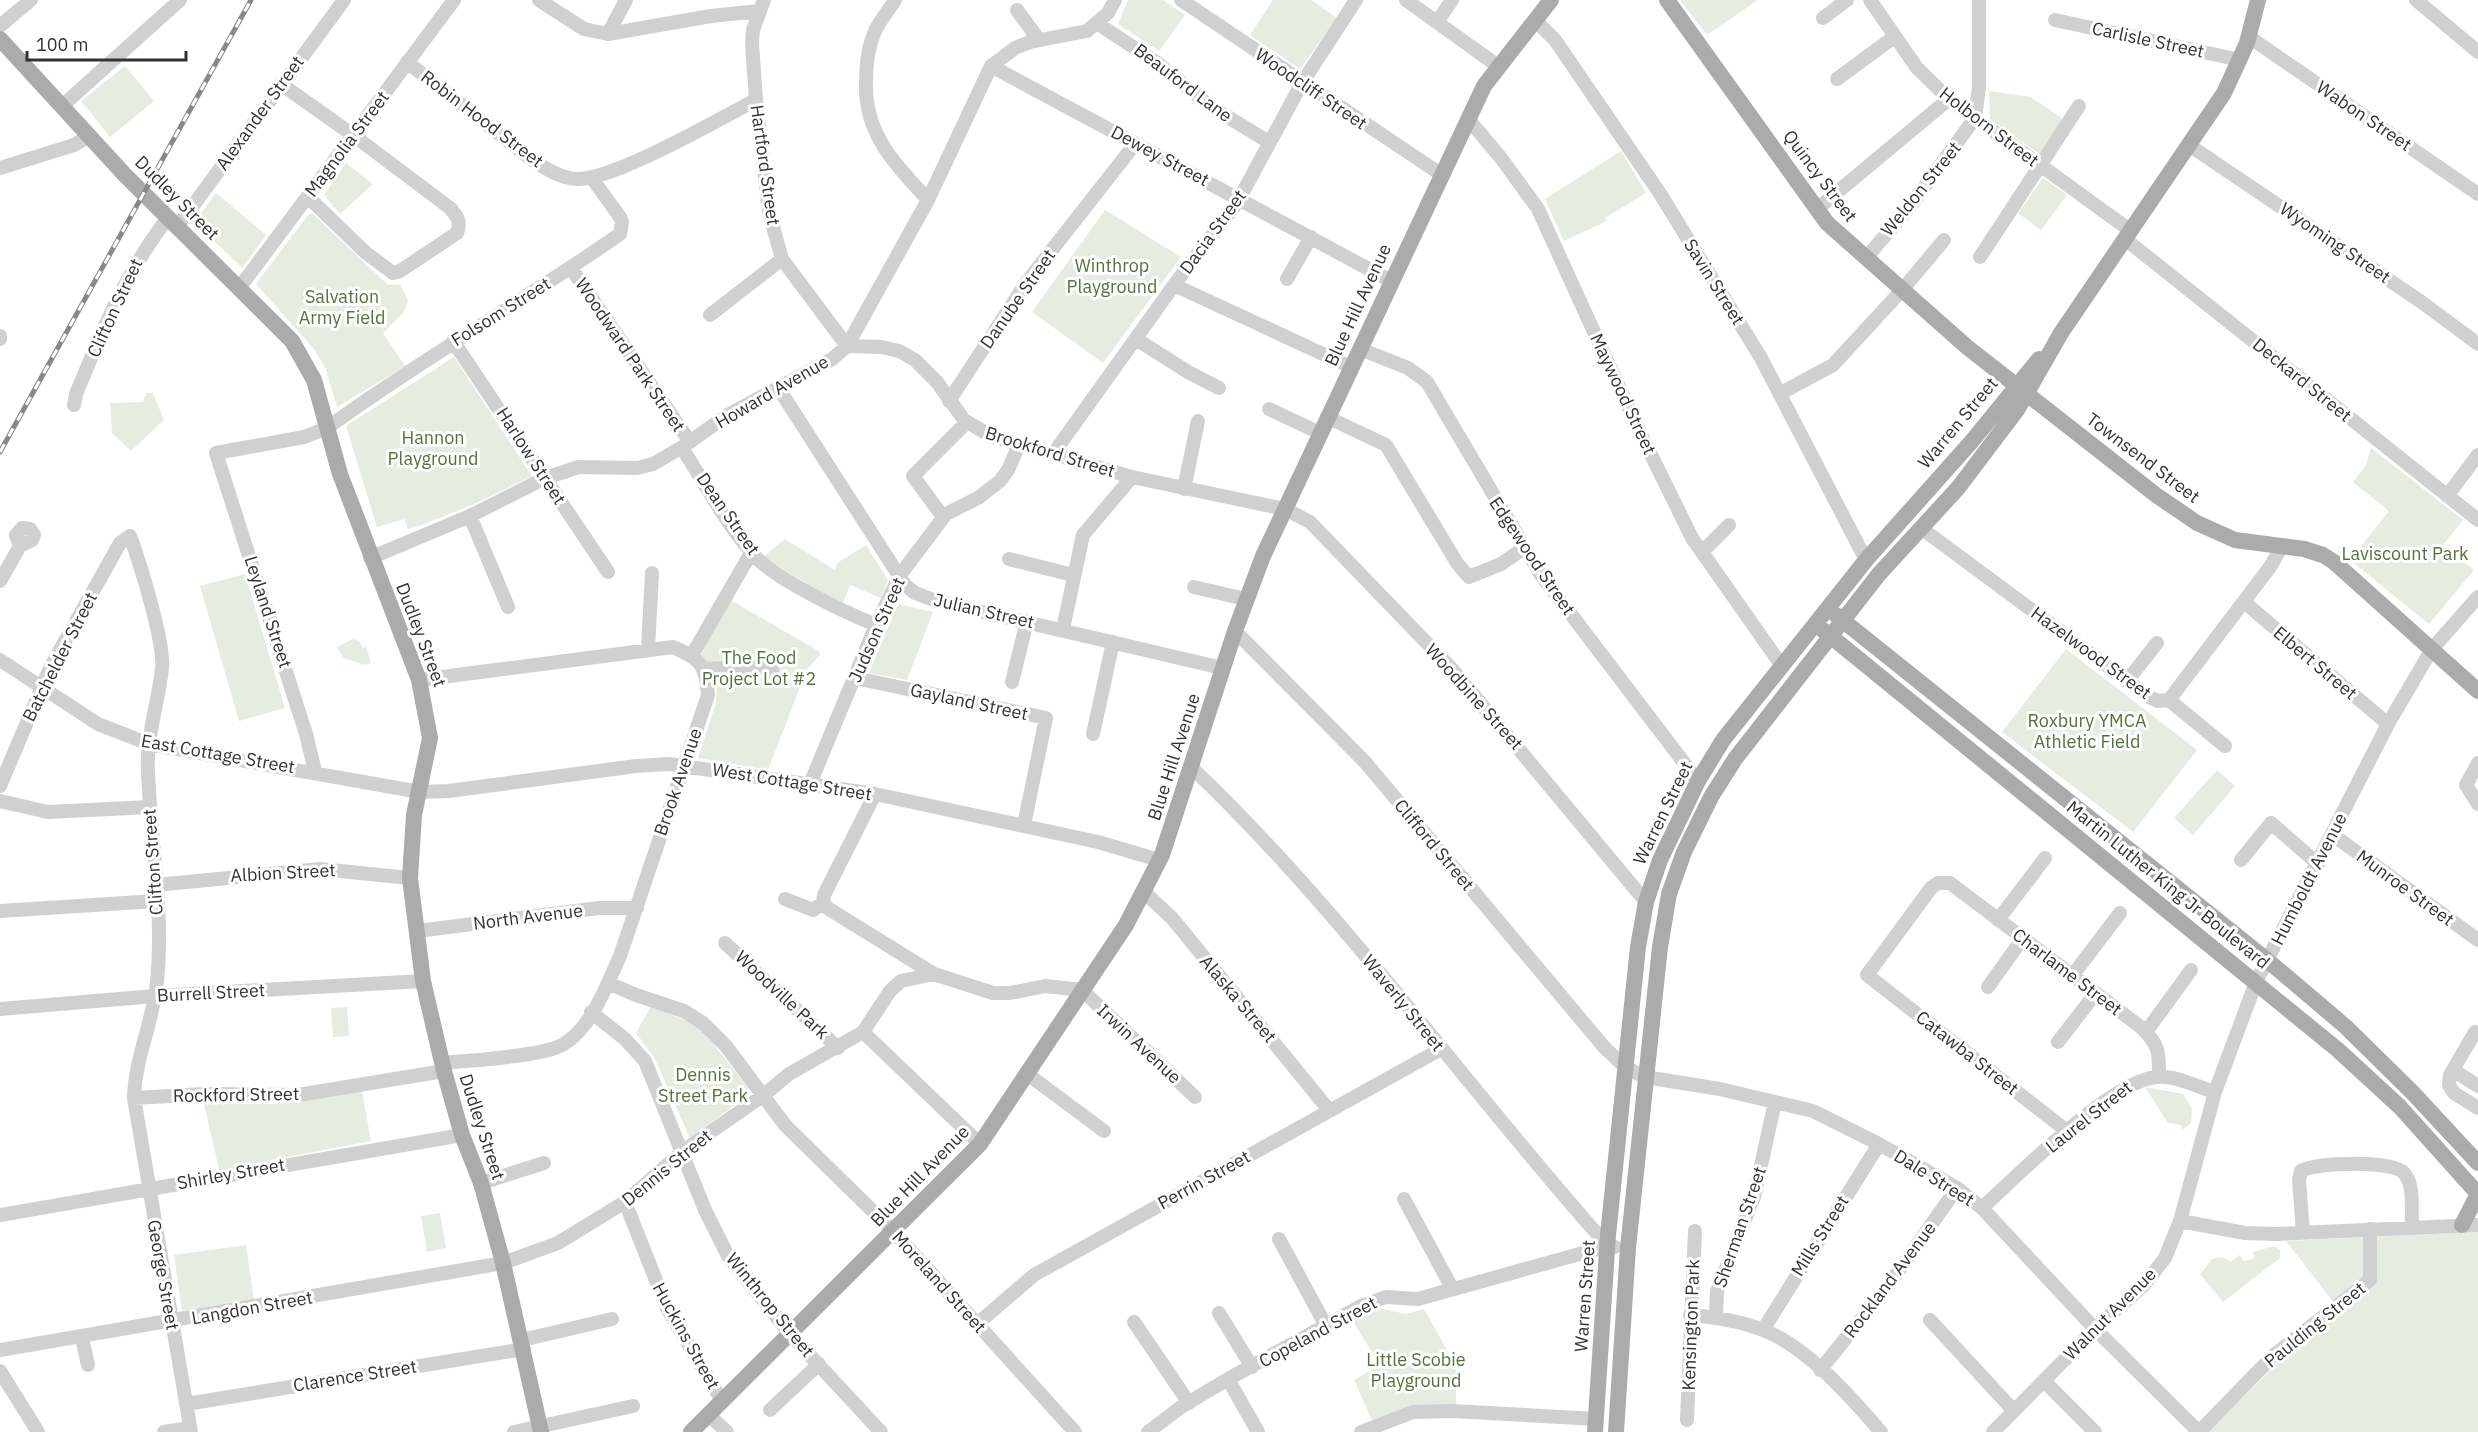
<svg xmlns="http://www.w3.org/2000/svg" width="2478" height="1432" font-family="'IBM Plex Sans',sans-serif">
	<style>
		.green { fill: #e6ecdf }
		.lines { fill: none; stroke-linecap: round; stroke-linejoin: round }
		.minor { stroke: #d0d0d0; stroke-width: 14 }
		.major { stroke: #ababab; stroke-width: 16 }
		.rail-casing { stroke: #888; stroke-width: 5 }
		.rail { stroke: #fff; stroke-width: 3; stroke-dasharray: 9; stroke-linecap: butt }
		.labels { text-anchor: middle; stroke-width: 6; stroke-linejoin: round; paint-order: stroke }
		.street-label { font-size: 18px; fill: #333; stroke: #fff }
		.park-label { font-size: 18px; fill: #56703f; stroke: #fff }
	</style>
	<rect width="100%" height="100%" fill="#fff"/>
	<path class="green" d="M1128 0H1163L1185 15 1159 51 1118 24Z
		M1273 0H1311L1337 18 1300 69 1250 35Z
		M1680 0H1758L1707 35Z
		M125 66 154 101 110 137 81 101Z
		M1989 91 2031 97 2063 119 2041 155 1990 119Z
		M1621 151 1646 193 1605 218 1607 221 1564 241 1545 199Z
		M346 163 373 184 340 214 324 195Z
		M2043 178 2067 195 2041 230 2018 213Z
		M216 193 266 235 242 268 195 222Z
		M1105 210 1181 257 1103 363 1032 312Z
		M312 213 388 285 400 284 408 301 404 312 383 333 405 366 337 407 325 367 314 349 256 284 308 215Z
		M454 357 532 476 472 505 416 527 408 529 404 519 377 527 346 426Z
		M146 393H153L164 420 131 451 112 433 110 403 143 402Z
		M2371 448 2463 520 2443 545 2474 570 2429 624 2350 560 2389 511 2353 482 2366 465Z
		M785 539 835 570 837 563 866 545 888 580 881 598 850 585 842 605 763 557Z
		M245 574 285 708 239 721 200 586Z
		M730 600 819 651 820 655 807 669 768 770 698 758 716 703 717 683 700 651Z
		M898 604 933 612 907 680 869 673Z
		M353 639 360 642 363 648 366 647 371 663 365 665 343 658 337 647Z
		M2066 649 2197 750 2133 832 2002 732Z
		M2217 770 2235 786 2193 835 2174 818Z
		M651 1006 694 1024 702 1030 752 1092 690 1138 654 1057 636 1033Z
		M347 1007 349 1036 333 1037 331 1008Z
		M2145 1087 2183 1094 2192 1109 2191 1123 2183 1130 2181 1125 2168 1123Z
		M362 1091 371 1141 219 1170 204 1104H282Z
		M440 1213 446 1248 427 1252 421 1216Z
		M2478 1232V1432H2208L2336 1305 2286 1241Z
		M246 1245 254 1300 182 1311 174 1255Z
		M2274 1246 2280 1250V1258L2223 1302 2200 1274 2212 1259 2222 1257 2231 1262 2239 1255 2244 1261 2254 1259 2253 1252Z
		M1378 1308 1406 1314 1424 1309 1456 1366V1406L1409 1407 1372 1420 1354 1380 1380 1365 1352 1320Z"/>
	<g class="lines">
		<path class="minor" d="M539 0 584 29 608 34 711 16 759 11
			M764 0 753 30 752 43 756 100 769 212 782 259 847 346 882 347 899 351 915 360 937 382 964 420 991 436 1132 477 1285 509 1310 522 1452 669 1646 902
			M895 0C889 10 880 20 875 31 868 47 866 64 866 81 864 135 895 163 928 200
			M1181 0 1442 175
			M1406 0 1498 66
			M1870 0 1917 68 1949 99 2131 231
			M2416 0 2478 52
			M1017 10 1039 40
			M1823 18 1847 0
			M1535 20 1555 40 1659 192 1761 358 1866 560
			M2055 20 2240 60
			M1437 22 1452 0
			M1098 24 1156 62 1210 106 1269 142
			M0 26 31 0
			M608 34 626 0
			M2249 37 2478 194
			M407 62 531 159C545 168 559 178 577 179 614 180 719 119 756 100
			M991 66 1391 281
			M1837 79 1894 37
			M281 84 353 135 450 208C458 217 461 222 457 233L400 271 393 273 366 253 308 197
			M62 106 180 0
			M1469 120 1501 158 1538 209 1636 424 1692 538 1782 666
			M2189 145 2420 301 2478 344
			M0 168 74 145 89 136
			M1817 209 1949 99
			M178 226 344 0
			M2125 239 2478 520
			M1980 257 2079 106
			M1866 258 1912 204 1975 118 1979 87V0
			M571 268 690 442
			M1287 279 1311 237
			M1174 285 1351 367
			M240 287 454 0
			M710 315 782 259
			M0 336V339
			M1136 339 1188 372 1219 388
			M453 341 608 572
			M1360 349 1408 368 1427 382 1541 575 1698 781
			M779 389 905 585 915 593 931 599 970 609 1222 668
			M1781 393 1833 365 1902 290 1944 240
			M949 401 1026 283 1135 144
			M74 405 76 394C102 332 126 271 168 218
			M1269 409 1320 433
			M1327 417 1386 445 1457 563 1469 577 1501 564 1524 548
			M682 448C704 482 724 520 750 551 770 577 844 612 876 625
			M1053 454 1174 285 1237 203 1302 83 1356 0
			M1184 489 1198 421
			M2447 496 2478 455
			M470 516 508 607
			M943 517 913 476 967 422
			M1921 528 2149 697 2158 701 2169 700 2270 567 2281 548
			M1702 552 1729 525
			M370 558 470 516 545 478 579 467 637 468 653 464 684 446 726 416 832 359 847 346 928 200 991 66 1015 48 1030 42 1087 31 1108 13 1115 0
			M1009 559 1073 575
			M0 581 20 546 32 540 34 535 30 529 22 528 16 535 20 546
			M1194 587 1245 599
			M2244 602 2388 724
			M1063 629 1083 535 1132 477
			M1235 631 1365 762 1604 1047 1625 1067 1645 1077 1720 1089 1813 1111 1879 1144 1957 1188 1982 1208 2095 1329 2199 1432
			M648 649 652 573
			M692 655 751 553
			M0 660 98 724 149 744 420 792 449 791 636 766 669 764 875 794 1098 842 1159 860
			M704 669 751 667 772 671
			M855 678 1046 718 1024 825
			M419 680 673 647C701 659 706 665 708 695L620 956C607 984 592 1027 564 1044 545 1056 468 1061 442 1063
			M2127 681 2157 643
			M1012 682 1027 621
			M2169 700 2225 746
			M1093 734 1113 642
			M2478 763 2466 785 2478 804
			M1191 767C1345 913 1467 1089 1608 1246
			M315 771 306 734 216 453 304 437 327 428C422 359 524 301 620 234L622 222 620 217 591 177
			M810 784 876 625 900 575 946 514 978 498 1000 481 1008 470 1019 445
			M0 786 50 668 120 543 130 536C140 563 165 643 162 669 158 704 146 737 148 773 151 842 164 913 157 982 153 1022 135 1058 134 1098L191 1432
			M875 794 824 895 823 903 829 909 934 974 993 993H1010L1045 986 1082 990 1195 1097
			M0 801 48 812 150 807
			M2333 835 2478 940
			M2241 860 2271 823 2318 864
			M156 885 320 869 410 878
			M1144 892 1172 918 1329 1110
			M785 899 813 910 823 903
			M0 911 156 901
			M1998 920 2045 858
			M418 931 599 908H637
			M725 943 838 1048
			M2072 976 2120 913
			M608 983 636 995 684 1011 703 1023 726 1046 785 1125 893 1231 1075 1432
			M1988 987 2023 938
			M0 1009 155 996 423 981
			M591 1012 625 1039 645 1061 705 1210 728 1256 790 1334 881 1432
			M863 1032 980 1144
			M2146 1032 2191 970
			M2475 1032 2450 1075 2449 1085 2454 1093 2478 1108
			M2058 1042 2095 994
			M2453 1070 2478 1086
			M1026 1073 1104 1131
			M134 1098 205 1094 298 1095 444 1071
			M2067 1131 1867 975 1931 888 1938 883H1950L2142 1028C2160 1046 2159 1053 2159 1076
			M481 1183 544 1163
			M1404 1199 1452 1288
			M625 1202 667 1308 722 1401
			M1982 1208C2018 1175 2112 1080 2157 1077 2175 1075 2198 1087 2215 1092
			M0 1215 462 1135
			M2180 1221 2245 1233 2275 1234 2478 1225
			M2303 1232 2299 1180 2301 1171C2315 1162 2393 1160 2404 1173 2415 1185 2411 1211 2412 1227
			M1279 1239 1326 1326
			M1219 1313 1252 1367
			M1690 1315C1714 1317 1740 1321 1763 1330 1806 1346 1851 1397 1881 1432
			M1716 1317 1717 1291 1754 1197 1775 1102
			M1930 1320 2014 1411
			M1134 1322 1189 1403
			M977 1324 1034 1275 1441 1049
			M1763 1330 1879 1144
			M82 1338 88 1365
			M522 1340 612 1319
			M0 1350 503 1263 558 1243 625 1202 683 1151 764 1095 789 1074 863 1032 890 991 901 981 934 974
			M1820 1370 1888 1286 1957 1188
			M0 1371 38 1432
			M1228 1379 1258 1432
			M2044 1381 2095 1432
			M186 1404 524 1349
			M770 1410 819 1364
			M709 1415 727 1432
			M1687 1420 1695 1231
			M164 1432 190 1428
			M514 1432 633 1406
			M1148 1432 1181 1407 1228 1379 1363 1305 1386 1297 1418 1299 1608 1246 1615 1247
			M1361 1432 1413 1412 1452 1411 1596 1419
			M1993 1432 2095 1329 2144 1285 2165 1258 2180 1221 2215 1092 2256 982 2388 724 2432 649 2478 597
			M2199 1432 2274 1355 2370 1280V1229"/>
		<path class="major" d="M1667 0 1827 223 1967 347 2156 495 2197 523 2235 540 2304 549 2323 555 2334 562 2478 691
			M0 39 124 174 292 341 314 380 340 474 419 680 430 738 414 815 410 878 423 981 444 1071 462 1135 481 1183 503 1263 541 1432
			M1836 615 2267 960 2346 1027 2413 1093 2478 1163
			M1823 630 2338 1050 2400 1107 2478 1194
			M2462 1225 2478 1194
			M691 1432 980 1144 1126 925 1162 855 1235 631 1263 556 1484 86 1551 0
			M1595 1432 1608 1235 1638 947 1646 902 1660 860 1698 781 1723 740 1866 560 1972 441 2039 359
			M1616 1432 1628 1248 1660 947 1669 894 1684 852 1711 797 1735 759 1879 574 1958 488 2017 410 2061 333 2224 93 2247 43 2258 0"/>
		<g class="rail-casing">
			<path id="rail" d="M0 452 251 0"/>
		</g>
		<use href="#rail" class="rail"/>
	</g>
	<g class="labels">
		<g class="street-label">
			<text transform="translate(2148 40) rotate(12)" y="6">Carlisle Street</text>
			<text transform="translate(1183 83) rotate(37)" y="6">Beauford Lane</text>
			<text transform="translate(1311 89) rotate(34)" y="6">Woodcliff Street</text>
			<text transform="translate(260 113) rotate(-54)" y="6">Alexander Street</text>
			<text transform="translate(2364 116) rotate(34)" y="6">Wabon Street</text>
			<text transform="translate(482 119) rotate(37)" y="6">Robin Hood Street</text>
			<text transform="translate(1989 127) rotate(37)" y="6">Holborn Street</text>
			<text transform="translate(347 144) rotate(-53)" y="6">Magnolia Street</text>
			<text transform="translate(1160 156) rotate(28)" y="6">Dewey Street</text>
			<text transform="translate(765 165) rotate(82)" y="6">Hartford Street</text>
			<text transform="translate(1820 176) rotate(53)" y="6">Quincy Street</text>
			<text transform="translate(1921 189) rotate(-51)" y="6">Weldon Street</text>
			<text transform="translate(177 198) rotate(45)" y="6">Dudley Street</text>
			<text transform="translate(1213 232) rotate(-54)" y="6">Dacia Street</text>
			<text transform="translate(2335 243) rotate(34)" y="6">Wyoming Street</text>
			<text transform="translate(1714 282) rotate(58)" y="6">Savin Street</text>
			<text transform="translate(1018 299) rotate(-55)" y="6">Danube Street</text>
			<text transform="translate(1358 305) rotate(-65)" y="6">Blue Hill Avenue</text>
			<text transform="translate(115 308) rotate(-65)" y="6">Clifton Street</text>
			<text transform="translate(501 312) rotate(-32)" y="6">Folsom Street</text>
			<text transform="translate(630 355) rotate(56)" y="6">Woodward Park Street</text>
			<text transform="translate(2302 380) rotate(39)" y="6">Deckard Street</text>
			<text transform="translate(772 392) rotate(-30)" y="6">Howard Avenue</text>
			<text transform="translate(1623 394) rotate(65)" y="6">Maywood Street</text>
			<text transform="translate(1958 423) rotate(-50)" y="6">Warren Street</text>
			<text transform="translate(1050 452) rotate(17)" y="6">Brookford Street</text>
			<text transform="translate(531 456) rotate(57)" y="6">Harlow Street</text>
			<text transform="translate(2143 458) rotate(37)" y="6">Townsend Street</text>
			<text transform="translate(728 514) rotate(55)" y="6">Dean Street</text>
			<text transform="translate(1532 556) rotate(56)" y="6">Edgewood Street</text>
			<text transform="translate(984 611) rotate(13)" y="6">Julian Street</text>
			<text transform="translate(268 612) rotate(72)" y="6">Leyland Street</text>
			<text transform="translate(877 630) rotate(-66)" y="6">Judson Street</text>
			<text transform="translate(421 635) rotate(69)" y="6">Dudley Street</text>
			<text transform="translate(2091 653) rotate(36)" y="6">Hazelwood Street</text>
			<text transform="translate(60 657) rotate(-63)" y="6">Batchelder Street</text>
			<text transform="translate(2315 663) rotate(40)" y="6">Elbert Street</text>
			<text transform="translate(1474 697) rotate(48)" y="6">Woodbine Street</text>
			<text transform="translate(969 702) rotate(12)" y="6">Gayland Street</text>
			<text transform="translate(218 754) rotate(10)" y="6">East Cottage Street</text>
			<text transform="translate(1174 757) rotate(-72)" y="6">Blue Hill Avenue</text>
			<text transform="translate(678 782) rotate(-71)" y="6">Brook Avenue</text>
			<text transform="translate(792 782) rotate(9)" y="6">West Cottage Street</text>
			<text transform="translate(1663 813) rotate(-64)" y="6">Warren Street</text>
			<text transform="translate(1434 845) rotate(50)" y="6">Clifford Street</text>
			<text transform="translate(153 862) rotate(-94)" y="6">Clifton Street</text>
			<text transform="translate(283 873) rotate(-3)" y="6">Albion Street</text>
			<text transform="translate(2309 879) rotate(-63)" y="6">Humboldt Avenue</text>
			<text transform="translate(2168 885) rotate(39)" y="6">Martin Luther King Jr Boulevard</text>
			<text transform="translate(2405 888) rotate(36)" y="6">Munroe Street</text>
			<text transform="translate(528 917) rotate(-7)" y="6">North Avenue</text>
			<text transform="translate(2067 972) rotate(37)" y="6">Charlame Street</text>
			<text transform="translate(211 993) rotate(-3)" y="6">Burrell Street</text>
			<text transform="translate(782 995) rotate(43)" y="6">Woodville Park</text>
			<text transform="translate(1238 999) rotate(50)" y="6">Alaska Street</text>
			<text transform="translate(1403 1003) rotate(51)" y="6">Waverly Street</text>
			<text transform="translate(1139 1044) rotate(43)" y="6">Irwin Avenue</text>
			<text transform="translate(1967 1053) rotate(38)" y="6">Catawba Street</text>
			<text transform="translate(236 1095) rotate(-1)" y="6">Rockford Street</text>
			<text transform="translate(2089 1117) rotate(-38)" y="6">Laurel Street</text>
			<text transform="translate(482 1127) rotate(72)" y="6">Dudley Street</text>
			<text transform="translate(667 1168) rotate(-39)" y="6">Dennis Street</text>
			<text transform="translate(231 1174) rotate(-10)" y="6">Shirley Street</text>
			<text transform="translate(920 1176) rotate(-46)" y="6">Blue Hill Avenue</text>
			<text transform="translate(1934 1178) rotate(32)" y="6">Dale Street</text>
			<text transform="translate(1204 1180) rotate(-29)" y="6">Perrin Street</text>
			<text transform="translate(1740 1227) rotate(-71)" y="6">Sherman Street</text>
			<text transform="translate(1820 1236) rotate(-58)" y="6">Mills Street</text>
			<text transform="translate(163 1275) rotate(80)" y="6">George Street</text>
			<text transform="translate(1890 1280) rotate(-53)" y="6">Rockland Avenue</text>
			<text transform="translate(939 1282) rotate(48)" y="6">Moreland Street</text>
			<text transform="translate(1585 1296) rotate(-86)" y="6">Warren Street</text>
			<text transform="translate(770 1305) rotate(51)" y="6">Winthrop Street</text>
			<text transform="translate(252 1308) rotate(-10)" y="6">Langdon Street</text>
			<text transform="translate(2110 1314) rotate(-45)" y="6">Walnut Avenue</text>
			<text transform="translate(1691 1325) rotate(-88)" y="6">Kensington Park</text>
			<text transform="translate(2315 1325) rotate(-39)" y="6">Paulding Street</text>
			<text transform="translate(1318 1332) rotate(-28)" y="6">Copeland Street</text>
			<text transform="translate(686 1336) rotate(61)" y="6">Huckins Street</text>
			<text transform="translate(355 1376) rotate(-9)" y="6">Clarence Street</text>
		</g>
		<g class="park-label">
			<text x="1112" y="272">Winthrop<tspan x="1112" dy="21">Playground</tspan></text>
			<text x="342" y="303">Salvation<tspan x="342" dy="21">Army Field</tspan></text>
			<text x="433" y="444">Hannon<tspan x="433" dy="21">Playground</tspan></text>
			<text x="2405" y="560">Laviscount Park</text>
			<text x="759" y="664">The Food<tspan x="759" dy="21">Project Lot #2</tspan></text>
			<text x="2087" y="727">Roxbury YMCA<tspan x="2087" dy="21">Athletic Field</tspan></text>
			<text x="703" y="1081">Dennis<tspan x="703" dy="21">Street Park</tspan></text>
			<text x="1416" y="1366">Little Scobie<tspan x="1416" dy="21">Playground</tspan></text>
		</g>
	</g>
	<path d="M27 51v9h159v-9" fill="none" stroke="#333333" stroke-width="3"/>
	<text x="36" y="51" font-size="18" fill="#333333" stroke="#ffffff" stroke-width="4.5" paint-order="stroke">100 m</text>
</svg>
